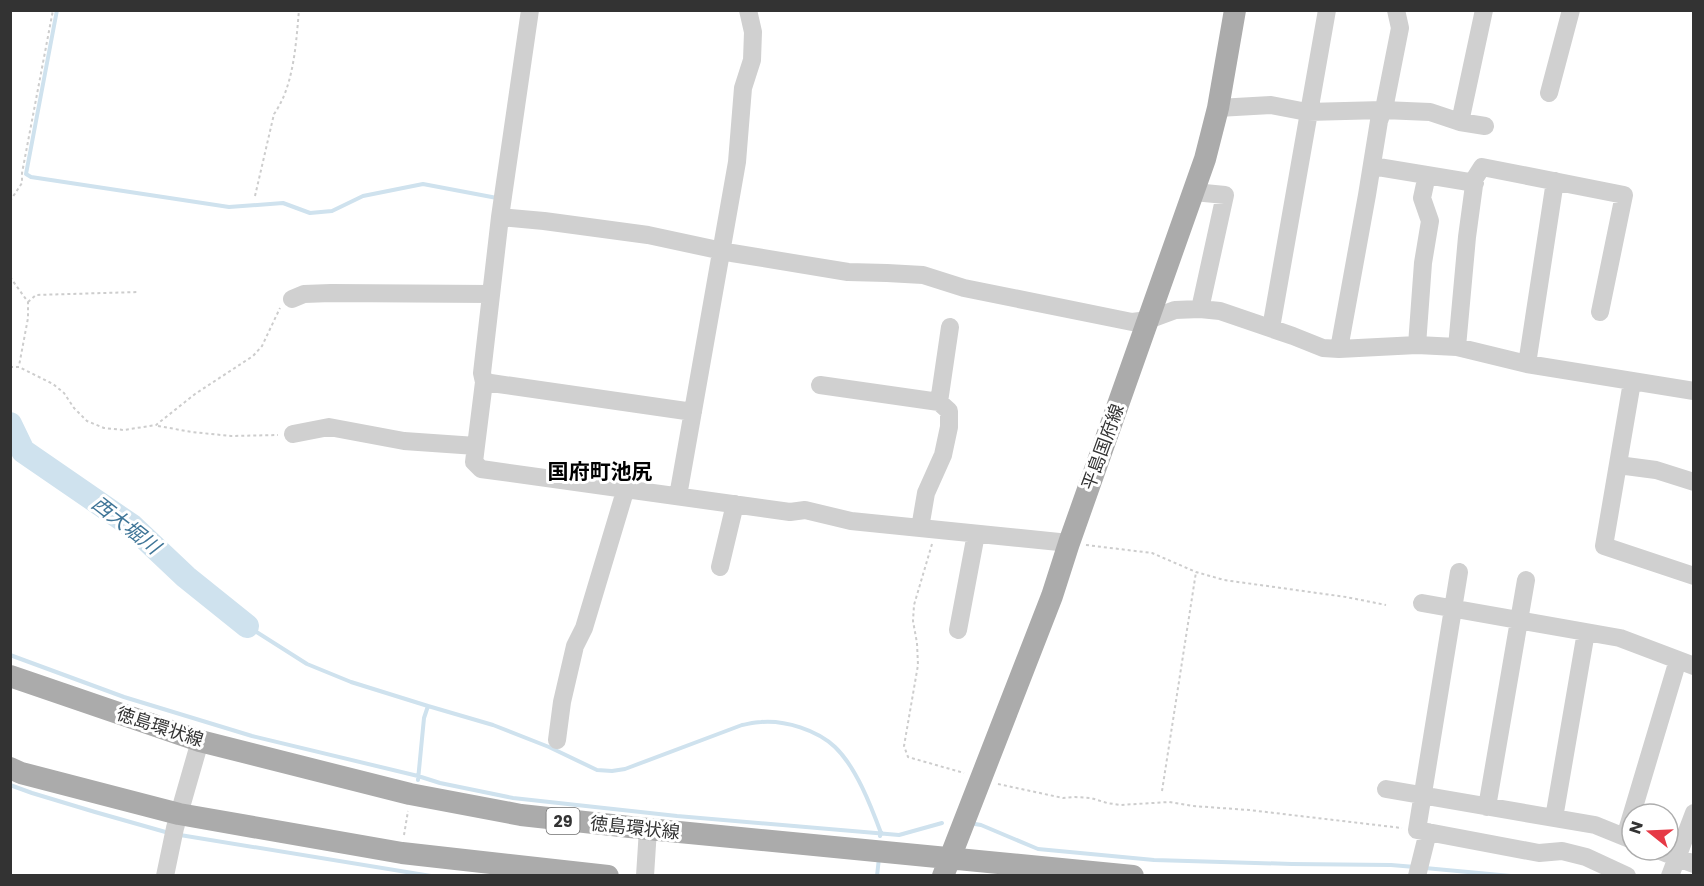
<svg xmlns="http://www.w3.org/2000/svg" width="1704" height="886" font-family="Poppins,'Noto Sans JP',sans-serif">
	<style>
		.lines { fill: none; stroke-linecap: round; stroke-linejoin: round }
		.stream { stroke: #cfe2ee; stroke-width: 4 }
		.river { stroke: #cfe2ee; stroke-width: 24 }
		.path { stroke: #cdcdcd; stroke-width: 2; stroke-dasharray: 3 3; stroke-linecap: butt }
		.minor { stroke: #d0d0d0; stroke-width: 18 }
		.major { stroke: #ababab; stroke-width: 22 }
		.labels { text-anchor: middle; stroke-width: 6; stroke-linejoin: round; paint-order: stroke }
		.shield { fill: #fff; stroke: #707070; stroke-width: 1.5 }
		.shield-label { font-size: 16px; font-weight: bold; fill: #333 }
		.street-label { font-size: 18px; fill: #333; stroke: #fff }
		.water-label { font-size: 20px; font-style: italic; fill: #3f7597; stroke: #fff }
		.quarter-label { font-size: 21px; font-weight: bold; fill: #000; stroke: #fff }
	</style>
	<rect width="100%" height="100%" fill="#fff"/>
	<g class="lines">
		<path class="stream" d="M57 10 26 174 31 177 229 207 283 203 310 213 332 211 363 196 423 184 497 198
			M247 626 307 664 351 682 428 706 424 718 418 780
			M10 655 124 697 252 736 418 776 440 783 513 798 677 816 899 835 942 823
			M428 706 493 725 549 747 597 770 612 771 625 769 742 725C748 724 755 722 761 722 785 720 817 730 835 747 856 767 871 806 881 833L880 836
			M10 785 32 793 95 812 169 833
			M975 824 981 825 1038 849 1154 860 1292 864 1391 865 1415 867
			M180 835 431 876
			M1425 868 1511 876
			M877 876 879 858"/>
		<path class="river" d="M10 424 23 451 132 526 186 577 247 626"/>
		<path class="path" d="M255 196 274 114C294 86 296 43 299 10
			M10 201 22 183V173L53 10
			M10 277 28 302V318L19 366
			M28 302 36 295 138 292
			M10 367H19L53 384 64 393 74 408 87 421 104 428 124 430 156 425 195 394 253 356 262 346 280 308
			M158 426 192 432 231 436 278 435
			M932 544 914 605 913 621 917 643 918 665 904 746 908 757 964 773
			M1086 545 1152 553 1196 572 1224 580 1346 597 1386 605
			M998 784 1063 798 1075 797 1091 798 1107 803 1120 805 1169 802 1193 806 1249 810 1402 828
			M1162 791 1196 572
			M404 835 408 811"/>
		<path class="minor" d="M530 10 500 217 482 373 484 382 474 462 481 469 790 512 805 510 851 521 1069 543
			M1549 93 1571 10
			M1218 108 1271 105 1307 112 1383 110 1430 112 1460 122 1485 126
			M1460 122 1484 10
			M1372 166 1475 183
			M1194 192 1225 195 1200 309
			M500 217 544 221 648 235 732 253 848 272 887 273 923 275 964 288 1132 322 1148 320 1175 310 1200 309 1220 311 1293 336 1323 348 1339 349 1417 345 1457 347 1527 364 1694 391
			M292 299 304 294 331 293 491 294
			M1271 328 1327 10
			M1417 345 1423 263 1430 221 1422 198 1427 175
			M1457 347 1467 237 1475 178 1482 167 1624 195 1600 312
			M1339 349 1367 195 1379 121 1385 104 1400 28 1396 10
			M1527 364 1555 181
			M484 382 693 412
			M1632 382 1604 546 1694 576
			M820 385 939 402 949 411V427L943 455 926 493 920 528
			M939 402 950 327
			M293 434 329 427 404 441 476 446
			M1618 465 1656 470 1694 482
			M678 496 737 162 743 88 752 60 753 32 748 10
			M720 567 735 504
			M1459 572 1417 830 1539 853 1562 851 1586 857 1627 876
			M1422 603 1620 638 1694 666
			M958 630 976 534
			M557 740 562 702 575 646 584 628 626 488
			M1386 789 1595 825 1632 840
			M1487 807 1526 580
			M1554 818 1586 632
			M1625 837 1678 660
			M1658 850 1694 864
			M165 876 175 828 200 741
			M645 876 648 829
			M1417 876 1428 832
			M1670 876 1694 813"/>
		<path class="major" d="M10 676 200 741 410 794 521 815 648 829 1133 876
			M10 768 21 773 179 814 402 853 608 876
			M943 876 1052 596 1069 543 1205 159 1218 108 1235 10"/>
	</g>
	<g class="labels">
		<rect class="shield" x="546.5" y="808" width="33" height="26" rx="4.5"/>
		<g class="shield-label">
			<text x="563" y="827">29</text>
		</g>
		<g class="street-label">
			<text transform="translate(1103 447) rotate(-70)" y="6">平島国府線</text>
			<text transform="translate(160 727) rotate(18)" y="6">徳島環状線</text>
			<text transform="translate(635 828) rotate(6)" y="6">徳島環状線</text>
		</g>
		<g class="water-label">
			<text transform="translate(126 525) rotate(38)" y="7">西大堀川</text>
		</g>
		<g class="quarter-label">
			<text x="600" y="479">国府町池尻</text>
		</g>
	</g>
	<rect width="1704" height="886" fill="none" stroke="#333333" stroke-width="24"/>
	<g transform="translate(1650 832) rotate(288)"><circle r="28" fill="#ffffff" stroke="#adadad" stroke-width="1.5"/>
	<path d="M0-4.5L10 22L0 15L-10 22Z" fill="#e63946"/>
	<text y="-9" font-size="16" font-weight="bold" text-anchor="middle" fill="#333333">N</text>
	</g>
</svg>
